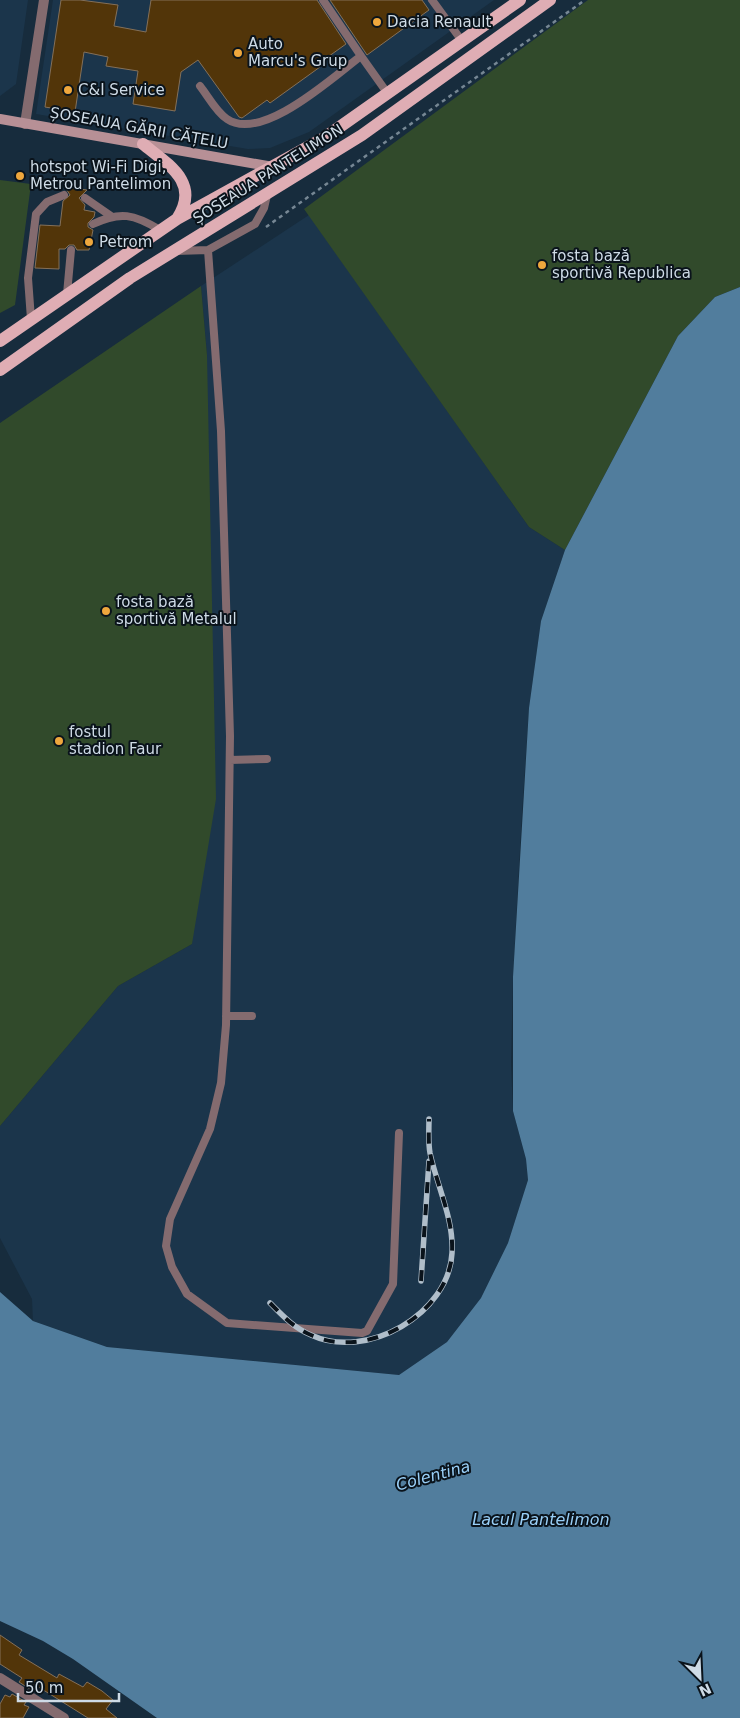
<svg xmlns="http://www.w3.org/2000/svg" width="740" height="1718" font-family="'DejaVu Sans',sans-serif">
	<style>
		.built { fill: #1b354b }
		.green { fill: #314a2b }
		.water { fill: #517d9d }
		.building { fill: #523509; stroke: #847059 }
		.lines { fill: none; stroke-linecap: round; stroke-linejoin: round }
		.path { stroke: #768794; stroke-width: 2.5; stroke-dasharray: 4 4; stroke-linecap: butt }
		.service { stroke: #846b6f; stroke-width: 8 }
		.minor { stroke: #846b6f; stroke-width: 10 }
		.tertiary { stroke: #846b6f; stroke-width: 10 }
		.secondary { stroke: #b79096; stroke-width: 10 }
		.primary { stroke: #dfadb4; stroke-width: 12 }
		.rail-casing { stroke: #b0beca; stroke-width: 5.5 }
		.rail { stroke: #0a131b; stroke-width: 4; stroke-dasharray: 11; stroke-linecap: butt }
		.poi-dot { fill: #eea73d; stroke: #0a131b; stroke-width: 2 }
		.labels { text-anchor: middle; stroke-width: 4; stroke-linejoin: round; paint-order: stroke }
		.poi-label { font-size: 15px; fill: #cedbe6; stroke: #0a131b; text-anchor: start }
		.street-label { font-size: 15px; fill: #cedbe6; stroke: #0a131b }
		.water-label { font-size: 16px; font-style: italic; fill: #99cff7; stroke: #0a131b }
	</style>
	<rect width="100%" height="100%" fill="#172c3d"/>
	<path class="built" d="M0 0H28L16 84 0 96Z
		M53 0H494L309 132 270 148 248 149 36 114Z
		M309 215 529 527 565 550 541 621 529 708 522 813 513 977 511 1064 513 1111 526 1159 528 1180 508 1243 481 1298 447 1342 399 1375 107 1347 33 1321 32 1299 0 1238V1126L118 986 192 944 207 355 201 286Z"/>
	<path class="green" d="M588 0H740V287L715 297 678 336 565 550 529 527 304 209Z
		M0 180 31 184 15 305 0 313Z
		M201 286 207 355 216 799 192 944 118 986 0 1126V423Z"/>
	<path class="water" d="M740 287V1718H157L73 1659 43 1641 0 1621V1292L33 1321 107 1347 399 1375 447 1342 481 1298 508 1243 528 1180 526 1159 513 1111V977L529 708 541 621 565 550 678 336 715 297Z"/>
	<path class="building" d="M61 0H80L118 5 114 26 146 32 151 0H317L346 44 318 64 320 67 270 103 267 100 242 118 239 117 198 60 181 72 175 111 133 104 138 71 106 66 108 57 84 52 75 112 45 107Z
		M330 0H422L429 10 367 55Z
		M65 187 87 190 79 198 85 205 84 210 95 212 94 217 88 223V227L93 230 89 250H77L74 245H69L65 249H59V269L35 268 40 225 60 226 63 201 70 195Z
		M0 1635 22 1650 19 1655 57 1678 59 1674 83 1687 87 1682 102 1691 113 1700 106 1709 117 1718H88L37 1686 33 1691 19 1682 22 1678 0 1664Z
		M12 1694 26 1702 24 1705 29 1707 23 1718H0V1704L5 1695 10 1697Z"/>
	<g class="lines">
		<path class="path" d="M266 227 585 0"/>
		<path class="service" d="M323 0 361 56
			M432 0 462 41
			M200 86C208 96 216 112 227 119 262 143 334 76 361 56L388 94
			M85 198 111 216
			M93 224C120 211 134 214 160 230
			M208 250 221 431 230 736 226 1025 221 1083 210 1129 170 1219 166 1246 172 1267 187 1294 227 1323 362 1333 367 1331 393 1284 399 1133
			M176 251 208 250 255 224 264 208 267 195
			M67 294 71 250
			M31 319 28 278 36 214 47 202 64 195
			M230 760 267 759
			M226 1016H252"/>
		<path class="minor" d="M0 1678 64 1718"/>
		<path class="tertiary" d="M25 124 44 0"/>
		<path class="secondary" d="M0 119 273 167"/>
		<path class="primary" d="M143 144C169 165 201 183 177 219
			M0 341 177 219 324 138 520 0
			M0 370 130 278 362 135 550 0"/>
		<g class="rail-casing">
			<path id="rail" d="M421 1281 429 1161
				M270 1303C283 1316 294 1328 311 1335 367 1361 449 1314 452 1253 454 1219 437 1186 430 1153 428 1142 429 1130 429 1119"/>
		</g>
		<use href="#rail" class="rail"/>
	</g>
	<g class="poi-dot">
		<circle cx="377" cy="22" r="5"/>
		<circle cx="238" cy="53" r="5"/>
		<circle cx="68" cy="90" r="5"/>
		<circle cx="20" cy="176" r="5"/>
		<circle cx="89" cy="242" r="5"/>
		<circle cx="542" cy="265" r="5"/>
		<circle cx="106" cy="611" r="5"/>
		<circle cx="59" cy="741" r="5"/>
	</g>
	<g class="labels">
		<g class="poi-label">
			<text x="387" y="27">Dacia Renault</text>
			<text x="248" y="49">Auto<tspan x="248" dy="17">Marcu's Grup</tspan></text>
			<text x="78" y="95">C&amp;I Service</text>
			<text x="30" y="172">hotspot Wi-Fi Digi,<tspan x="30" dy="17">Metrou Pantelimon</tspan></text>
			<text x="99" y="247">Petrom</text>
			<text x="552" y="261">fosta bază<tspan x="552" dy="17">sportivă Republica</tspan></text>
			<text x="116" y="607">fosta bază<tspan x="116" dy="17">sportivă Metalul</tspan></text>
			<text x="69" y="737">fostul<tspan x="69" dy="17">stadion Faur</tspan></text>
		</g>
		<g class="street-label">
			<text transform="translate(139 128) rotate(10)" y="5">ȘOSEAUA GĂRII CĂȚELU</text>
			<text transform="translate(268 174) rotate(-32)" y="5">ȘOSEAUA PANTELIMON</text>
		</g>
		<g class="water-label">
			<text transform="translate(433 1475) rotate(-15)" y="6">Colentina</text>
			<text x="541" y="1525">Lacul Pantelimon</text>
		</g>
	</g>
	<g transform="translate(700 1678) rotate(156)" stroke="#0a131b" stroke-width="4" paint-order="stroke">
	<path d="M0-4L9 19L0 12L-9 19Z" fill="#cedbe6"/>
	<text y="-8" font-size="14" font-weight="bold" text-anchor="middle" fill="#cedbe6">N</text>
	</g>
	<path d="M18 1693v8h101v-8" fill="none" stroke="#cedbe6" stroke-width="2.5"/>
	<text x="25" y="1693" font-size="15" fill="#cedbe6" stroke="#0a131b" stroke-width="4" paint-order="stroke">50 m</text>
</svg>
